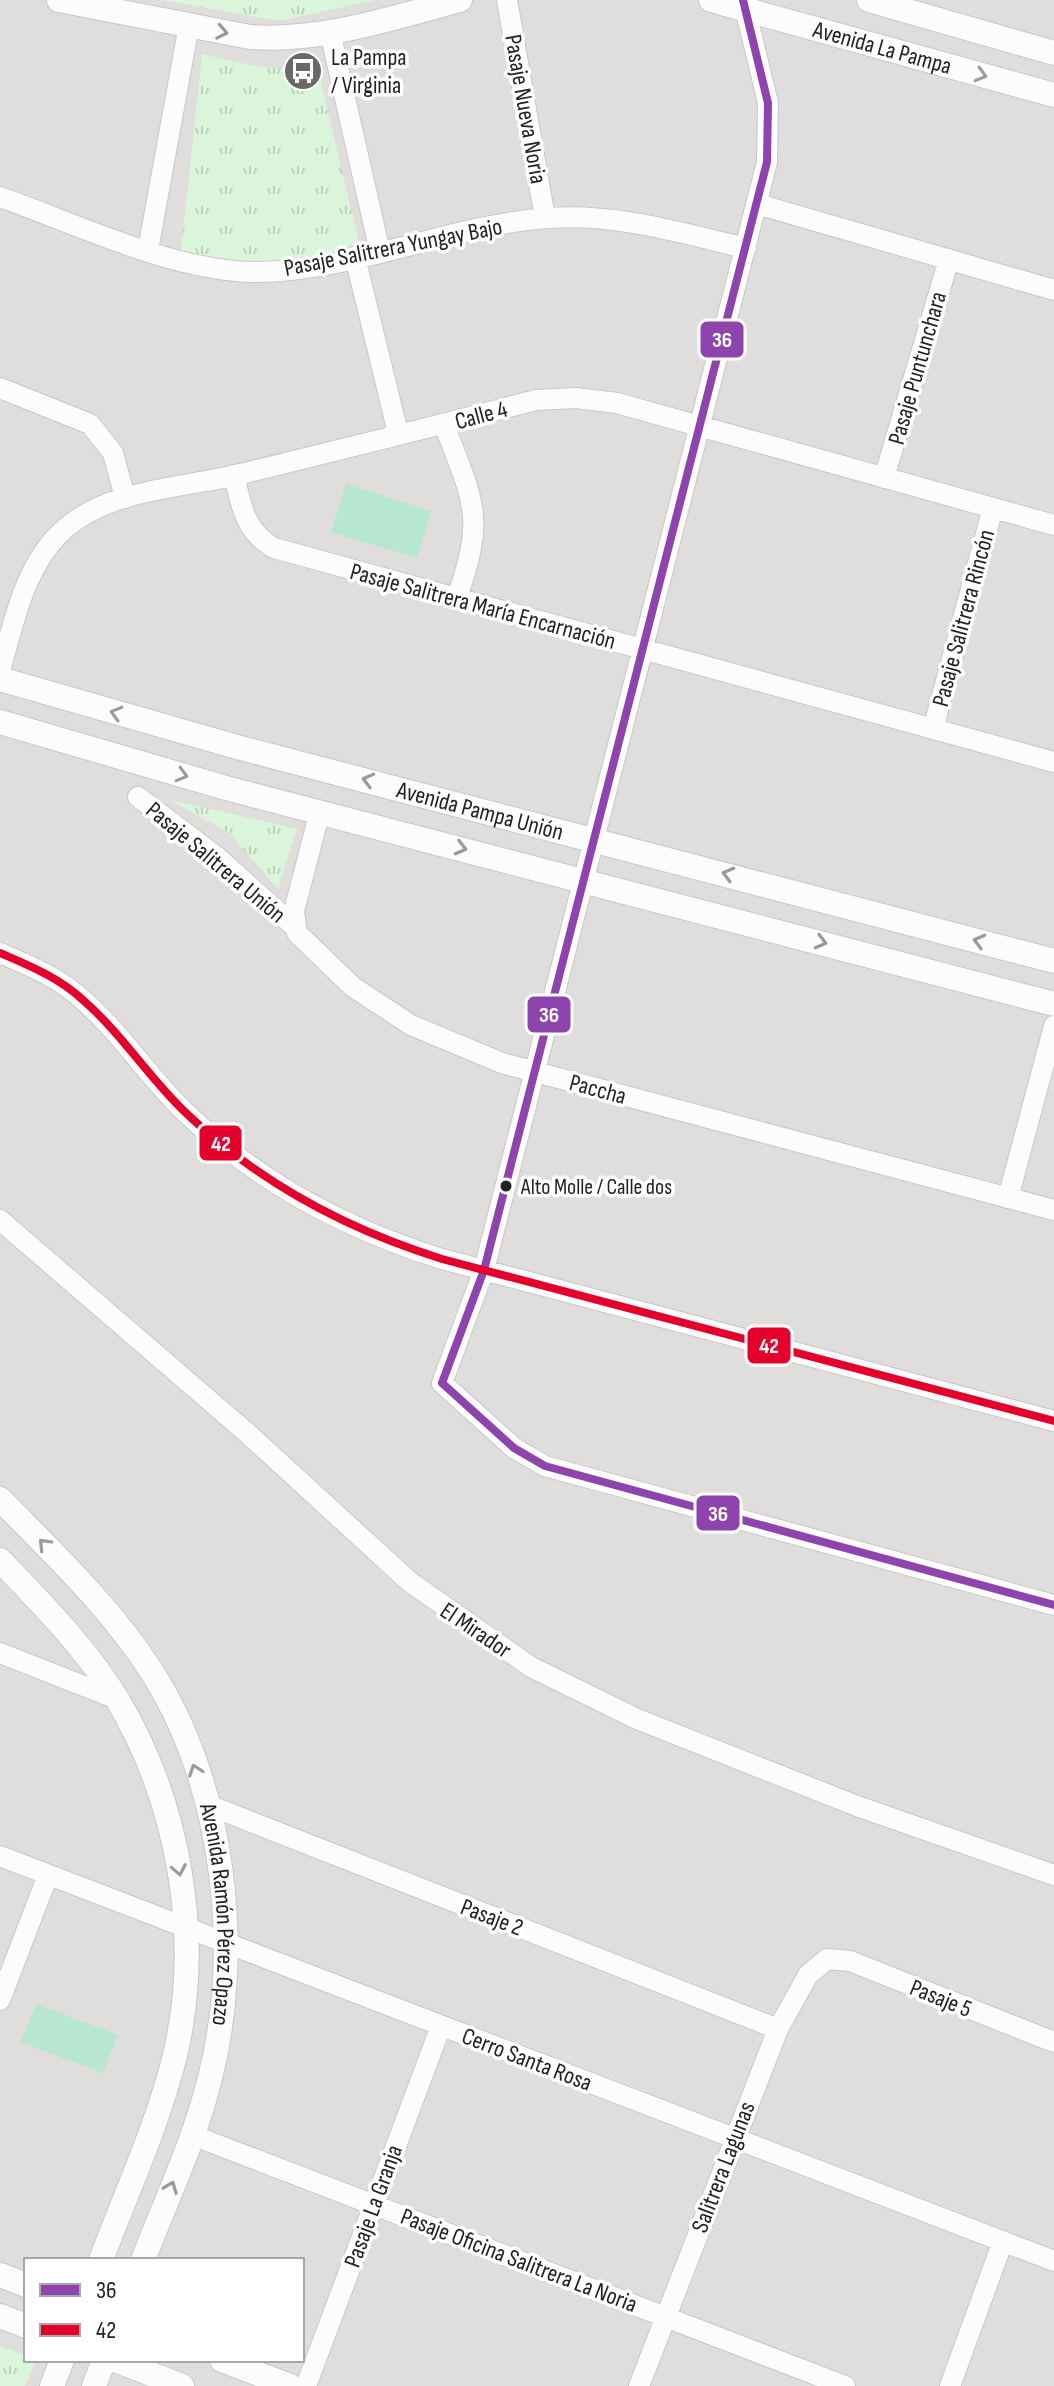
<svg xmlns="http://www.w3.org/2000/svg" width="1054" height="2386" font-family="'Sofia Sans Condensed',sans-serif">
	<style>
		.residential { fill: #dfdedc; fill-rule: evenodd }
		.park { fill: url(#park-tufts) }
		.pitch { fill: #b7e6d2 }
		.lines { fill: none; stroke-linecap: round; stroke-linejoin: round }
		.minor-casing { stroke: #c9c8c7; stroke-width: 22 }
		.tertiary-casing { stroke: #c9c8c7; stroke-width: 26 }
		.minor { stroke: #fdfcfc; stroke-width: 20 }
		.tertiary { stroke: #fdfcfc; stroke-width: 24 }
		.bus-1-casing { stroke: #fff; stroke-width: 14 }
		.bus-2-casing { stroke: #fff; stroke-width: 14 }
		.bus-1 { stroke: #8e44ad; stroke-width: 8 }
		.bus-2 { stroke: #e4002b; stroke-width: 8 }
		.oneway { stroke: #9a9a9a }
		.bus-dot { fill: #222; stroke: #fff; stroke-width: 3 }
		.labels { text-anchor: middle; stroke-width: 7; stroke-linejoin: round; paint-order: stroke }
		.bus-label { font-size: 22px; fill: #222; stroke: #fff; text-anchor: start }
		.street-label { font-size: 24px; fill: #222; stroke: #fff }
		.poi-label { font-size: 24px; fill: #222; stroke: #fff; text-anchor: start }
		.line-badge { stroke: #fff; stroke-width: 3 }
		.badge-label { font-size: 22px; text-anchor: middle; font-weight: bold; fill: #fff }
	</style>
	<defs>
		<pattern id="park-tufts" width="24" height="20" patternUnits="userSpaceOnUse" patternTransform="scale(2)"><rect width="24" height="20" fill="#daf5da"/><path d="M3 7l-1-3M5 7V3M7 7l1-3M15 17l-1-3M17 17v-4M19 17l1-3" fill="none" stroke="#bbd2bb"/></pattern>
	</defs>
	<rect width="100%" height="100%" fill="#f0eeeb"/>
	<path class="residential" d="M0 0H1054V2386H0ZM26 2260H302V2360H26Z"/>
	<path class="park" d="M162 0H375L279 21Z
		M202 54C241 63 277 73 317 67L359 242 309 261 219 265 181 251Z
		M168 799 297 829 278 889 229 833Z
		M0 2346 26 2355V2360H36L25 2386H0Z"/>
	<path class="pitch" d="M346 484 431 511 417 558 331 532Z
		M36 2004 118 2035 103 2073 21 2042Z"/>
	<g class="lines">
		<g class="minor-casing">
			<path id="minor" d="M507 0 545 218
				M743 0 768 103 767 162 484 1270 442 1383 514 1448 545 1466 1054 1605
				M330 32 380 252
				M0 197C76 224 175 272 256 272 355 271 450 225 548 218 616 213 681 233 746 248
				M757 204 1054 290
				M148 250 189 25
				M355 257 398 433
				M0 388 90 424 113 453 125 498
				M444 424C473 501 486 516 457 597
				M234 475C241 505 245 532 274 548L1054 762
				M884 478 949 259
				M0 670C14 623 23 570 60 533 106 489 177 489 236 475 336 451 436 426 536 400L576 398 617 403 1054 525
				M933 729 993 508
				M138 797 217 857 295 927
				M320 811 294 911 297 933 353 987 411 1025 502 1063 1054 1210
				M0 953C30 966 60 978 84 1001 122 1034 149 1078 186 1113 259 1183 346 1229 442 1259L1054 1421
				M1008 1198 1054 1026
				M0 1220 246 1432 410 1582 531 1667 637 1719 857 1806 1054 1875
				M0 1653 117 1699
				M206 1804 778 2029
				M0 1856 1054 2261
				M0 2000 48 1875
				M192 2135 845 2386
				M306 2386 441 2026
				M639 2386 778 2029 808 1975 827 1959 850 1961 1054 2042
				M950 2386 1003 2241"/>
		</g>
		<g class="tertiary-casing">
			<g id="tertiary">
				<path d="M59 0 250 37C321 42 392 18 460 0"/>
				<path id="s1" d="M711 0 1054 95"/>
				<path d="M869 0 1054 53"/>
				<path id="s2" d="M0 679 237 747 1054 961"/>
				<path d="M0 722 226 788 1054 1004"/>
				<path id="s3" d="M0 1499C54 1554 110 1607 152 1672 224 1786 243 1949 210 2078 195 2140 166 2200 143 2260"/>
				<path d="M0 1560C41 1603 86 1648 117 1699 179 1803 203 1937 175 2055 158 2125 126 2193 101 2260"/>
				<path d="M0 2275 26 2285"/>
				<path d="M0 2316 26 2326"/>
				<path d="M115 2360 182 2386"/>
				<path d="M222 2360 290 2386"/>
				<path d="M52 2386 62 2360"/>
				<path d="M94 2386 104 2360"/>
			</g>
		</g>
		<use href="#minor" class="minor"/>
		<use href="#tertiary" class="tertiary"/>
		<g class="bus-1-casing">
			<path id="bus-1" d="M743 0 768 103 767 162 484 1270 442 1383 514 1448 545 1466 1054 1605"/>
		</g>
		<g class="bus-2-casing">
			<path id="bus-2" d="M0 953C30 966 60 978 84 1001 122 1034 149 1078 186 1113 259 1183 346 1229 442 1259L1054 1421"/>
		</g>
		<use href="#bus-1" class="bus-1"/>
		<use href="#bus-2" class="bus-2"/>
	</g>
	<defs><path id="oneway-chevron" d="M-2-3.5L2.5 0L-2 3.5" fill="none" stroke-width="1.6" stroke-linecap="round" stroke-linejoin="round" transform="scale(2)"/></defs>
	<g class="oneway">
		<use href="#oneway-chevron" transform="translate(222 32) rotate(11)"/>
		<use href="#oneway-chevron" transform="translate(981 75) rotate(16)"/>
		<use href="#oneway-chevron" transform="translate(116 713) rotate(-164)"/>
		<use href="#oneway-chevron" transform="translate(182 775) rotate(16)"/>
		<use href="#oneway-chevron" transform="translate(368 780) rotate(-166)"/>
		<use href="#oneway-chevron" transform="translate(461 848) rotate(14)"/>
		<use href="#oneway-chevron" transform="translate(728 874) rotate(-165)"/>
		<use href="#oneway-chevron" transform="translate(979 941) rotate(-165)"/>
		<use href="#oneway-chevron" transform="translate(821 942) rotate(15)"/>
		<use href="#oneway-chevron" transform="translate(44 1544) rotate(-134)"/>
		<use href="#oneway-chevron" transform="translate(195 1770) rotate(-109)"/>
		<use href="#oneway-chevron" transform="translate(179 1870) rotate(79)"/>
		<use href="#oneway-chevron" transform="translate(171 2187) rotate(-69)"/>
	</g>
	<defs>
		<g id="bus-disc" transform="scale(2)"><circle r="9.5" fill="#6a6968" stroke="#fff"/><path d="M-5-6H5V4H4V6H2V4H-2V6H-4V4H-5ZM-3.5-4V0h7V-4ZM-3.5 1.2v1.5H-2V1.2ZM2 1.2v1.5H3.5V1.2Z" fill="#fff"/></g>
	</defs>
	<g fill-rule="evenodd">
		<use href="#bus-disc" x="303" y="71"/>
	</g>
	<circle class="bus-dot" cx="506" cy="1186" r="7"/>
	<g class="labels">
		<g class="bus-label">
			<text x="521" y="1194">Alto Molle / Calle dos</text>
		</g>
		<g class="street-label">
			<text dy="8" stroke="none"><textPath href="#s1" startOffset="178">Avenida La Pampa</textPath></text>
			<text transform="translate(526 109) rotate(80)" y="8">Pasaje Nueva Noria</text>
			<text transform="translate(393 247) rotate(-11)" y="8">Pasaje Salitrera Yungay Bajo</text>
			<text transform="translate(917 368) rotate(-74)" y="8">Pasaje Puntunchara</text>
			<text transform="translate(481 415) rotate(-15)" y="8">Calle 4</text>
			<text transform="translate(483 606) rotate(15)" y="8">Pasaje Salitrera María Encarnación</text>
			<text transform="translate(963 618) rotate(-75)" y="8">Pasaje Salitrera Rincón</text>
			<text dy="8" stroke="none"><textPath href="#s2" startOffset="498">Avenida Pampa Unión</textPath></text>
			<text transform="translate(216 862) rotate(40)" y="8">Pasaje Salitrera Unión</text>
			<text transform="translate(598 1089) rotate(15)" y="8">Paccha</text>
			<text transform="translate(476 1630) rotate(34)" y="8">El Mirador</text>
			<text dy="8" stroke="none"><textPath href="#s3" startOffset="486">Avenida Ramón Pérez Opazo</textPath></text>
			<text transform="translate(492 1917) rotate(21)" y="8">Pasaje 2</text>
			<text transform="translate(941 1998) rotate(22)" y="8">Pasaje 5</text>
			<text transform="translate(527 2059) rotate(21)" y="8">Cerro Santa Rosa</text>
			<text transform="translate(723 2167) rotate(-69)" y="8">Salitrera Lagunas</text>
			<text transform="translate(373 2206) rotate(-70)" y="8">Pasaje La Granja</text>
			<text transform="translate(519 2260) rotate(21)" y="8">Pasaje Oficina Salitrera La Noria</text>
		</g>
		<g class="poi-label">
			<text x="331" y="65">La Pampa<tspan x="331" dy="28">/ Virginia</tspan></text>
		</g>
	</g>
	<g class="line-badge">
		<rect x="699" y="320" width="46" height="39" rx="8" fill="#8e44ad"/>
		<rect x="526" y="995" width="46" height="39" rx="8" fill="#8e44ad"/>
		<rect x="198" y="1124" width="45" height="38" rx="8" fill="#e4002b"/>
		<rect x="746" y="1326" width="46" height="39" rx="8" fill="#e4002b"/>
		<rect x="695" y="1494" width="46" height="38" rx="8" fill="#8e44ad"/>
	</g>
	<g class="badge-label">
		<text x="722" y="347">36</text>
		<text x="549" y="1022">36</text>
		<text x="221" y="1151">42</text>
		<text x="769" y="1353">42</text>
		<text x="718" y="1521">36</text>
	</g>
	<rect x="24" y="2258" width="280" height="104" fill="#ffffff" stroke="#a7a7a7" stroke-width="2"/>
	<rect x="40" y="2284" width="40" height="12" fill="#8e44ad" stroke="#a7a7a7" stroke-width="2"/>
	<text x="96" y="2298" font-size="24" fill="#222222">36</text>
	<rect x="40" y="2324" width="40" height="12" fill="#e4002b" stroke="#a7a7a7" stroke-width="2"/>
	<text x="96" y="2338" font-size="24" fill="#222222">42</text>
</svg>
